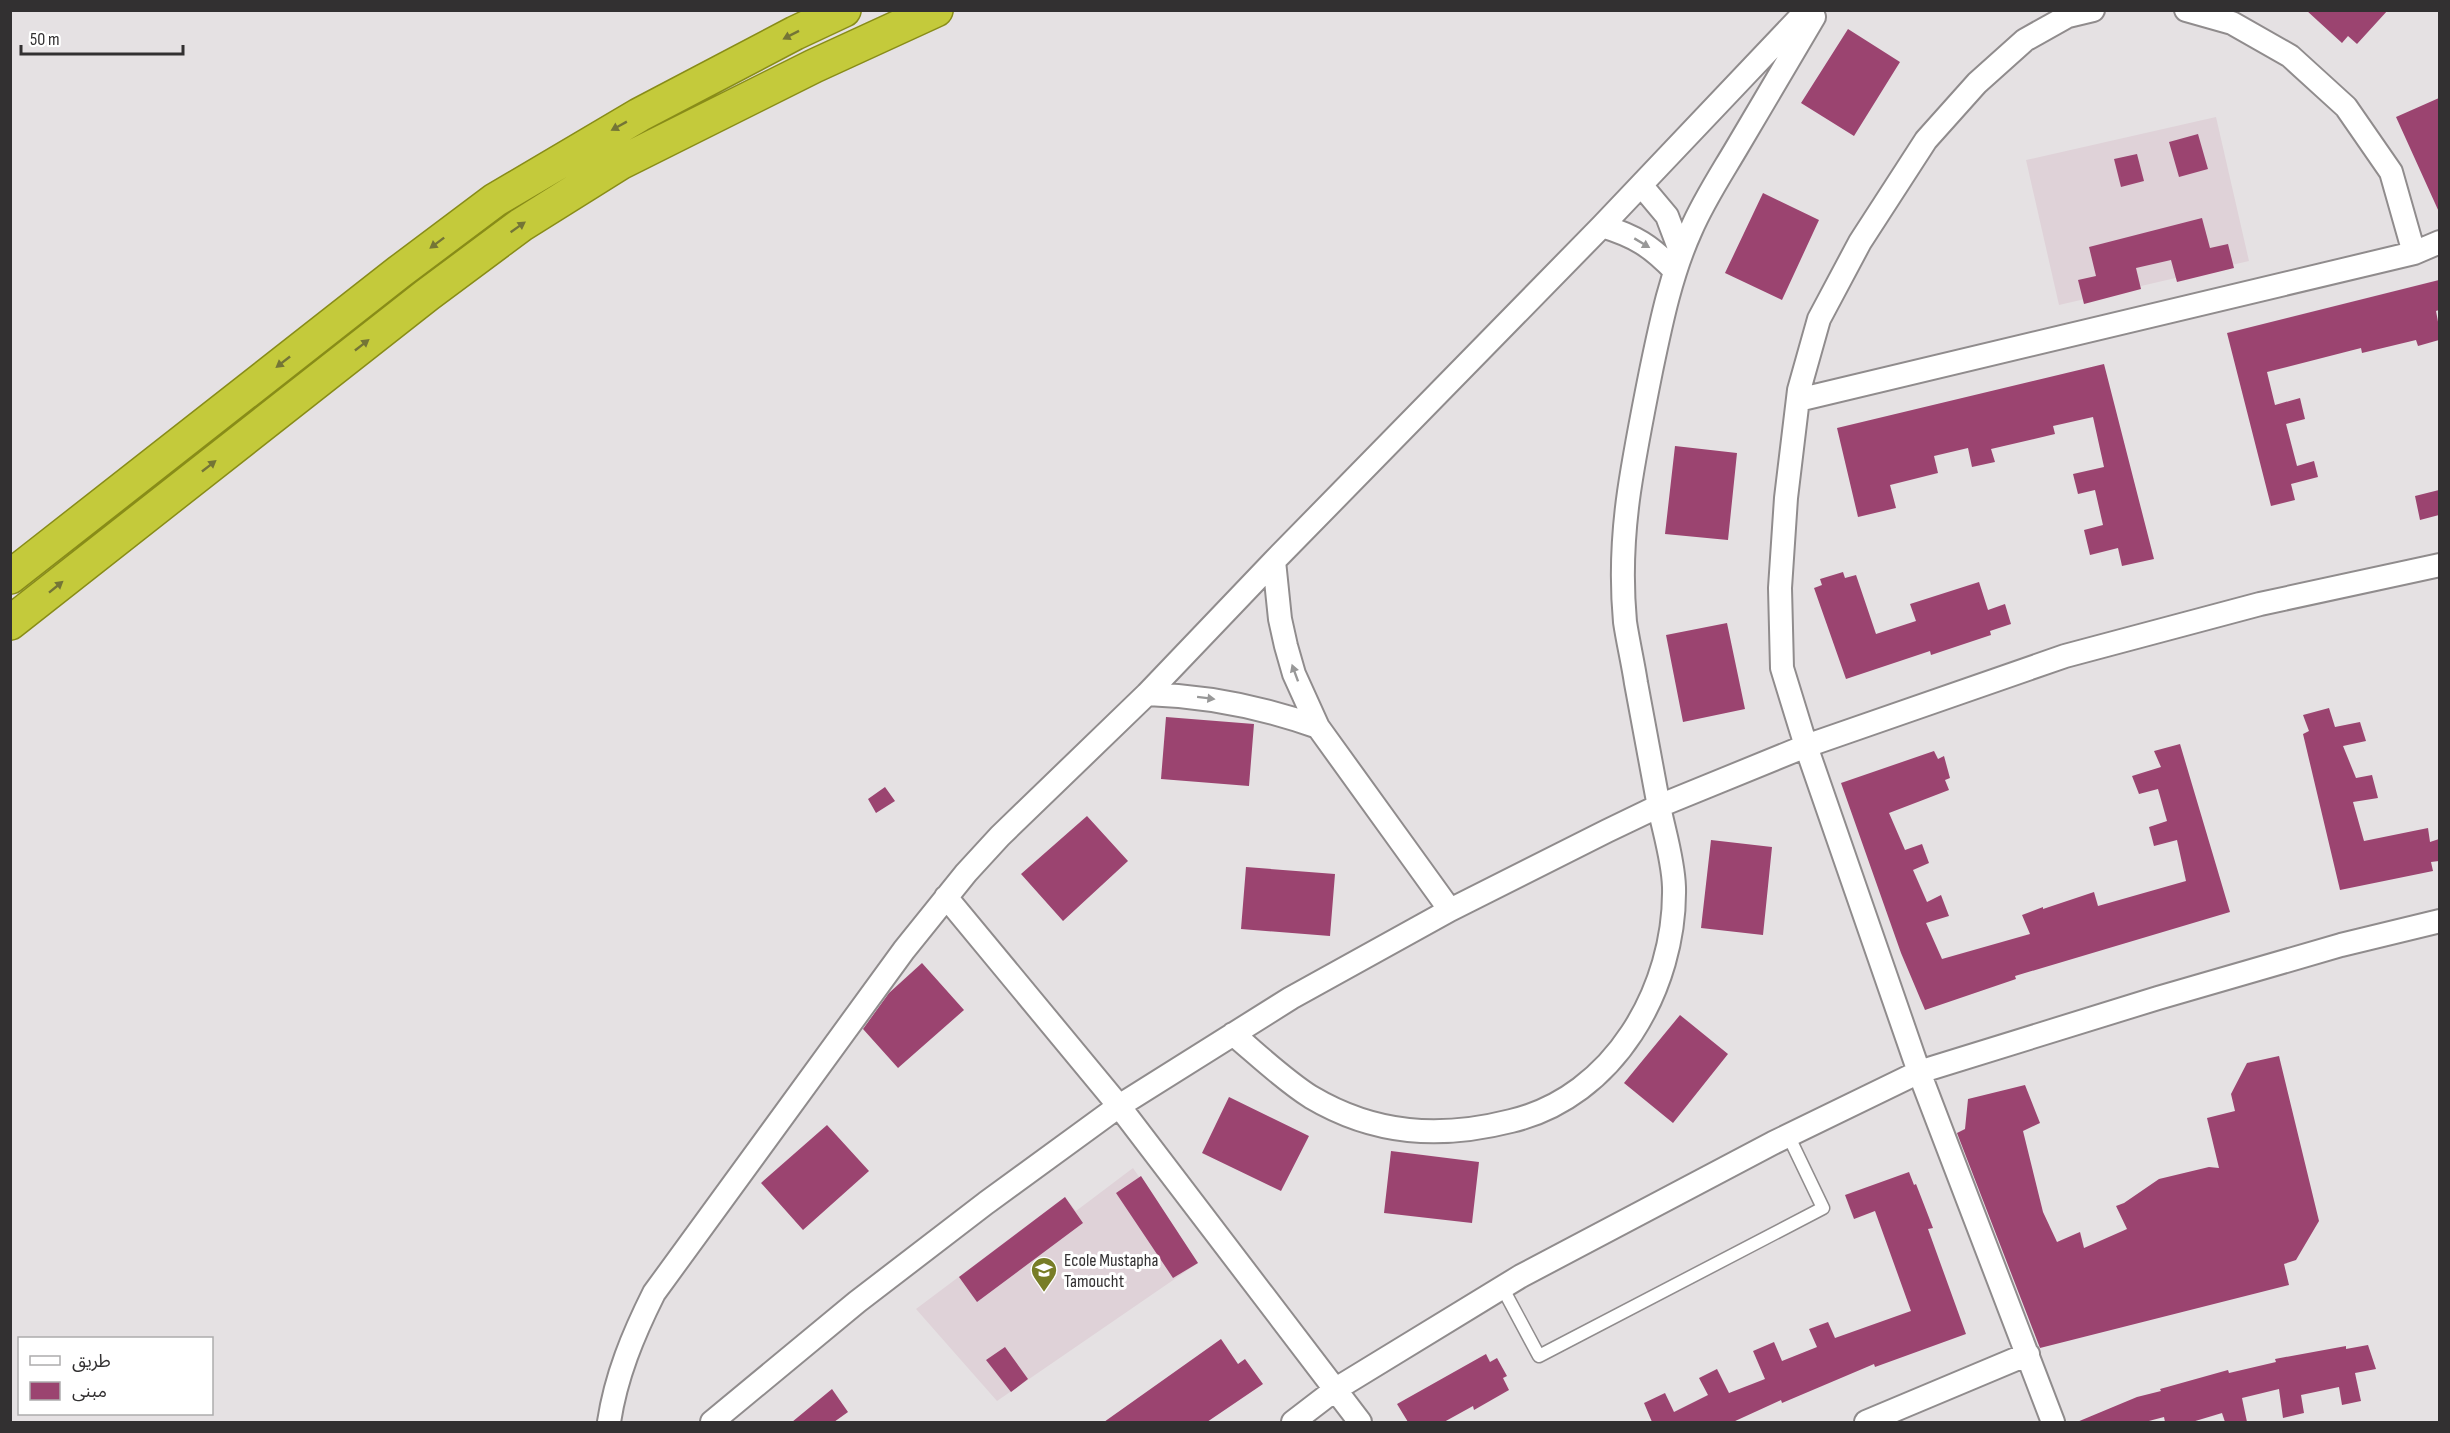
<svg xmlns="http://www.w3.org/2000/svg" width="2450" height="1433" font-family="'Sofia Sans Condensed','Noto Sans Arabic',sans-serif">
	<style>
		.built { fill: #dfd2d8 }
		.building { fill: #9b4470 }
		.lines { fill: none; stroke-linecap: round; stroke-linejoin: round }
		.service-casing { stroke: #908c8d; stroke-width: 15 }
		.minor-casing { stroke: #908c8d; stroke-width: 26 }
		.trunk-casing { stroke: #888c18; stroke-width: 36 }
		.service { stroke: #fff; stroke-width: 12 }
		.minor { stroke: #fff; stroke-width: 22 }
		.trunk { stroke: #c4ca3b; stroke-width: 33 }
		.oneway { fill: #747536 }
		.oneway2 { fill: #989898 }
		.labels { text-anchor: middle; stroke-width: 6; stroke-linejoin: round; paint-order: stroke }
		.poi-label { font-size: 18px; fill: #323031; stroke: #fff; text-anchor: start }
	</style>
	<rect width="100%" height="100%" fill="#e5e1e3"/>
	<path class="built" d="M2216 117 2249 261 2059 305 2026 160Z
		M1133 1168 1198 1263 997 1401 916 1309 1065 1197 1076 1211Z"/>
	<path class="building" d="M2306 10H2388L2357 44 2348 36 2342 43Z
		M1848 29 1900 62 1854 136 1801 103Z
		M2439 98V212L2396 117Z
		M2198 134 2208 169 2179 177 2169 142Z
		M2137 154 2144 181 2121 187 2114 159Z
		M1763 193 1819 220 1782 300 1725 273Z
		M2202 218 2210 248 2228 244 2234 268 2177 282 2171 260 2136 268 2141 289 2084 304 2078 280 2096 276 2089 247Z
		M2439 280V310L2436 311 2439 327V340L2418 346 2416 340 2362 353 2361 348 2267 372 2275 405 2300 398 2305 419 2286 424 2297 466 2314 461 2318 477 2291 484 2295 500 2271 506 2227 333Z
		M2104 364 2154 559 2122 566 2118 548 2090 555 2084 530 2103 525 2095 490 2078 494 2073 474 2104 467 2093 417 2053 426 2055 434 1991 449 1995 462 1972 467 1968 448 1934 456 1938 473 1890 485 1896 508 1858 517 1837 428Z
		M1675 446 1737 453 1728 540 1665 534Z
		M2439 490V515L2420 520 2415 496Z
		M1843 572 1845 578 1856 575 1876 634 1916 621 1910 604 1979 582 1988 610 2005 604 2011 624 1990 631 1991 635 1931 655 1930 651 1846 679 1814 588 1822 585 1820 579Z
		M1727 623 1745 709 1683 722 1666 635Z
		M2329 708 2335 727 2360 722 2366 741 2343 746 2356 778 2372 775 2378 798 2353 802 2364 841 2428 828 2430 842 2439 839V861L2431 862 2433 871 2340 890 2303 734 2309 731 2303 715Z
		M1166 717 1254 724 1249 786 1161 779Z
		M2180 744 2230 912 2015 976 2016 979 1925 1010 1901 953 1841 783 1934 751 1938 759 1944 756 1950 778 1945 780 1949 790 1889 813 1905 850 1922 844 1929 863 1913 870 1927 902 1941 895 1949 916 1926 923 1942 959 2030 934 2022 915 2043 907V909L2094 892 2098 906 2186 881 2177 840 2154 846 2149 827 2167 821 2158 789 2139 794 2132 776 2161 767 2154 751Z
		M885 787 895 801 876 813 868 799Z
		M1087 816 1128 861 1063 921 1021 874Z
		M1711 840 1772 847 1763 935 1701 928Z
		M1246 867 1335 874 1330 936 1241 929Z
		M922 963 964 1010 898 1068 863 1029 889 993Z
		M1680 1015 1728 1054 1673 1123 1624 1083Z
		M2279 1056 2319 1221 2296 1260 2284 1264 2289 1285 2040 1348 1957 1133 1965 1129 1968 1099 2025 1085 2040 1123 2023 1131 2043 1212 2057 1242 2080 1232 2084 1248 2127 1229 2116 1206 2124 1203 2159 1179 2209 1167 2219 1168 2207 1118 2235 1111 2231 1094 2247 1063Z
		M1229 1097 1309 1136 1281 1191 1202 1153Z
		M827 1125 869 1171 803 1230 761 1183Z
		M1391 1151 1479 1162 1472 1223 1384 1213Z
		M1909 1172 1914 1185 1916 1184 1933 1228 1928 1229 1966 1334 1875 1367 1874 1364 1782 1403 1781 1400 1733 1422H1652L1644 1403 1665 1393 1674 1412 1708 1395 1699 1378 1717 1369 1729 1393 1765 1379 1753 1351 1774 1342 1782 1361 1817 1347 1809 1329 1828 1322 1835 1338 1911 1311 1875 1211 1854 1219 1845 1195Z
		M1141 1176 1198 1263 1173 1278 1116 1193Z
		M1065 1197 1083 1223 977 1302 959 1277Z
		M1221 1339 1238 1364 1245 1359 1263 1384 1207 1422H1104Z
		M2368 1345 2376 1369 2355 1373 2361 1401 2342 1405 2339 1387 2301 1395 2304 1413 2283 1418 2279 1389 2242 1398 2247 1422H2225L2222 1413 2192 1422H2165L2164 1417 2145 1422H2077L2137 1397 2161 1391 2160 1389 2228 1370 2229 1373 2276 1362 2275 1359 2346 1346V1349Z
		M1005 1347 1028 1379 1011 1392 986 1360Z
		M1486 1354 1490 1362 1497 1358 1507 1376 1503 1378 1509 1390 1474 1410 1473 1406 1444 1422H1408L1397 1404Z
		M832 1389 848 1412 834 1422H792Z"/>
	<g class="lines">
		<g class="service-casing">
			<path id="service" d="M1502 1287 1539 1356 1823 1208 1788 1135"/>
		</g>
		<g class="minor-casing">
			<path id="minor" d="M2186 10 2232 23 2290 56 2346 107 2391 172 2414 253
				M1641 185 1667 216 1681 253
				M1602 226C1635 236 1651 246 1675 271
				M1798 400 2414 253 2440 242
				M1274 561 1280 619 1286 646 1294 674 1318 727 1450 910
				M1147 694C1207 696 1262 707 1318 727
				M946 897 1119 1106 1360 1422
				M1233 1034C1258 1055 1284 1080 1311 1097 1375 1135 1440 1139 1511 1121 1614 1097 1676 988 1674 887 1673 856 1662 826 1657 796 1650 758 1643 720 1636 683 1633 663 1628 642 1625 622 1621 579 1623 534 1629 492 1635 451 1643 411 1651 371 1661 323 1671 274 1691 230 1703 202 1720 176 1736 149 1762 105 1788 61 1814 17
				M609 1422C616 1376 633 1335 654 1293L904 950 966 873 1000 836 1147 694 1274 561 1602 226 1807 10
				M712 1422 857 1302 986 1203 1119 1106 1291 998 1450 910 1607 831 1659 806 1806 746 2065 656 2260 604 2440 565
				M1293 1422 1336 1389 1521 1276 1773 1143 1919 1072 2158 998 2341 945 2440 921
				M1866 1422 2028 1354
				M2053 1422 1919 1072 1806 746 1782 668 1780 588 1786 498 1799 390 1819 319 1860 242 1926 140 1977 83 2025 40 2068 16 2093 10"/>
		</g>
		<g class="trunk-casing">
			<path id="trunk" d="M10 577 399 272 495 200 639 115 795 33 844 10
				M10 623 427 295 521 225 620 163 814 66 936 10"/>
		</g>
		<use href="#service" class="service"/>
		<use href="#minor" class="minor"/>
		<use href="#trunk" class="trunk"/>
	</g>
	<defs><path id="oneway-solid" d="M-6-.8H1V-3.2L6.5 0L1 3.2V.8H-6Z" transform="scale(1.5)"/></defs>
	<g class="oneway">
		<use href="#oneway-solid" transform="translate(791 35) rotate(153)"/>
		<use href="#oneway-solid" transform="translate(619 126) rotate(151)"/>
		<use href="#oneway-solid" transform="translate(518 227) rotate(-35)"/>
		<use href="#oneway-solid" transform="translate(437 243) rotate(143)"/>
		<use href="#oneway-solid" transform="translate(362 345) rotate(-38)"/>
		<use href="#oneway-solid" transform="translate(283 362) rotate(142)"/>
		<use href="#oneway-solid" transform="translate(209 466) rotate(-38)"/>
		<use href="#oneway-solid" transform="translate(56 587) rotate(-39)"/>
	</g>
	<g class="oneway2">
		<use href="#oneway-solid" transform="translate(1642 243) rotate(31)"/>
		<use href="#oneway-solid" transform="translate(1295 673) rotate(-110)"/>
		<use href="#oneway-solid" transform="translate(1206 698) rotate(7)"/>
	</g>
	<defs>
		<g id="school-pin" transform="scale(1.35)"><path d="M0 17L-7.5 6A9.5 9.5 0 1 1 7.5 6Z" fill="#787d27" stroke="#fff"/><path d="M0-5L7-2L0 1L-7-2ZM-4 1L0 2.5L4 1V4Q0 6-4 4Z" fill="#fff"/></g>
	</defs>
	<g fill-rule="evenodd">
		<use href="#school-pin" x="1044" y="1270"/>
	</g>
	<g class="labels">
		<g class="poi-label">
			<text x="1064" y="1266">Ecole Mustapha<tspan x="1064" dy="21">Tamoucht</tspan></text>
		</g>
	</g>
	<rect width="2450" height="1433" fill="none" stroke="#323031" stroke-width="24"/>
	<rect x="18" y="1337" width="195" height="78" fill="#ffffff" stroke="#adacad" stroke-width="1.5"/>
	<rect x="30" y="1356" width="30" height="9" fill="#ffffff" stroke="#adacad" stroke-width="1.5"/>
	<text x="72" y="1367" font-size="18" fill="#323031">طريق</text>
	<rect x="30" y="1382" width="30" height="18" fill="#9b4470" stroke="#adacad" stroke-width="1.5"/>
	<text x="72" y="1397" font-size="18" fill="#323031">مبنى</text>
	<path d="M21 45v9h162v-9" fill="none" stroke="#323031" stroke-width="3"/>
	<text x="30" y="45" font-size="18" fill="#323031" stroke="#ffffff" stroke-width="4.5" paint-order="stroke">50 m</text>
</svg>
